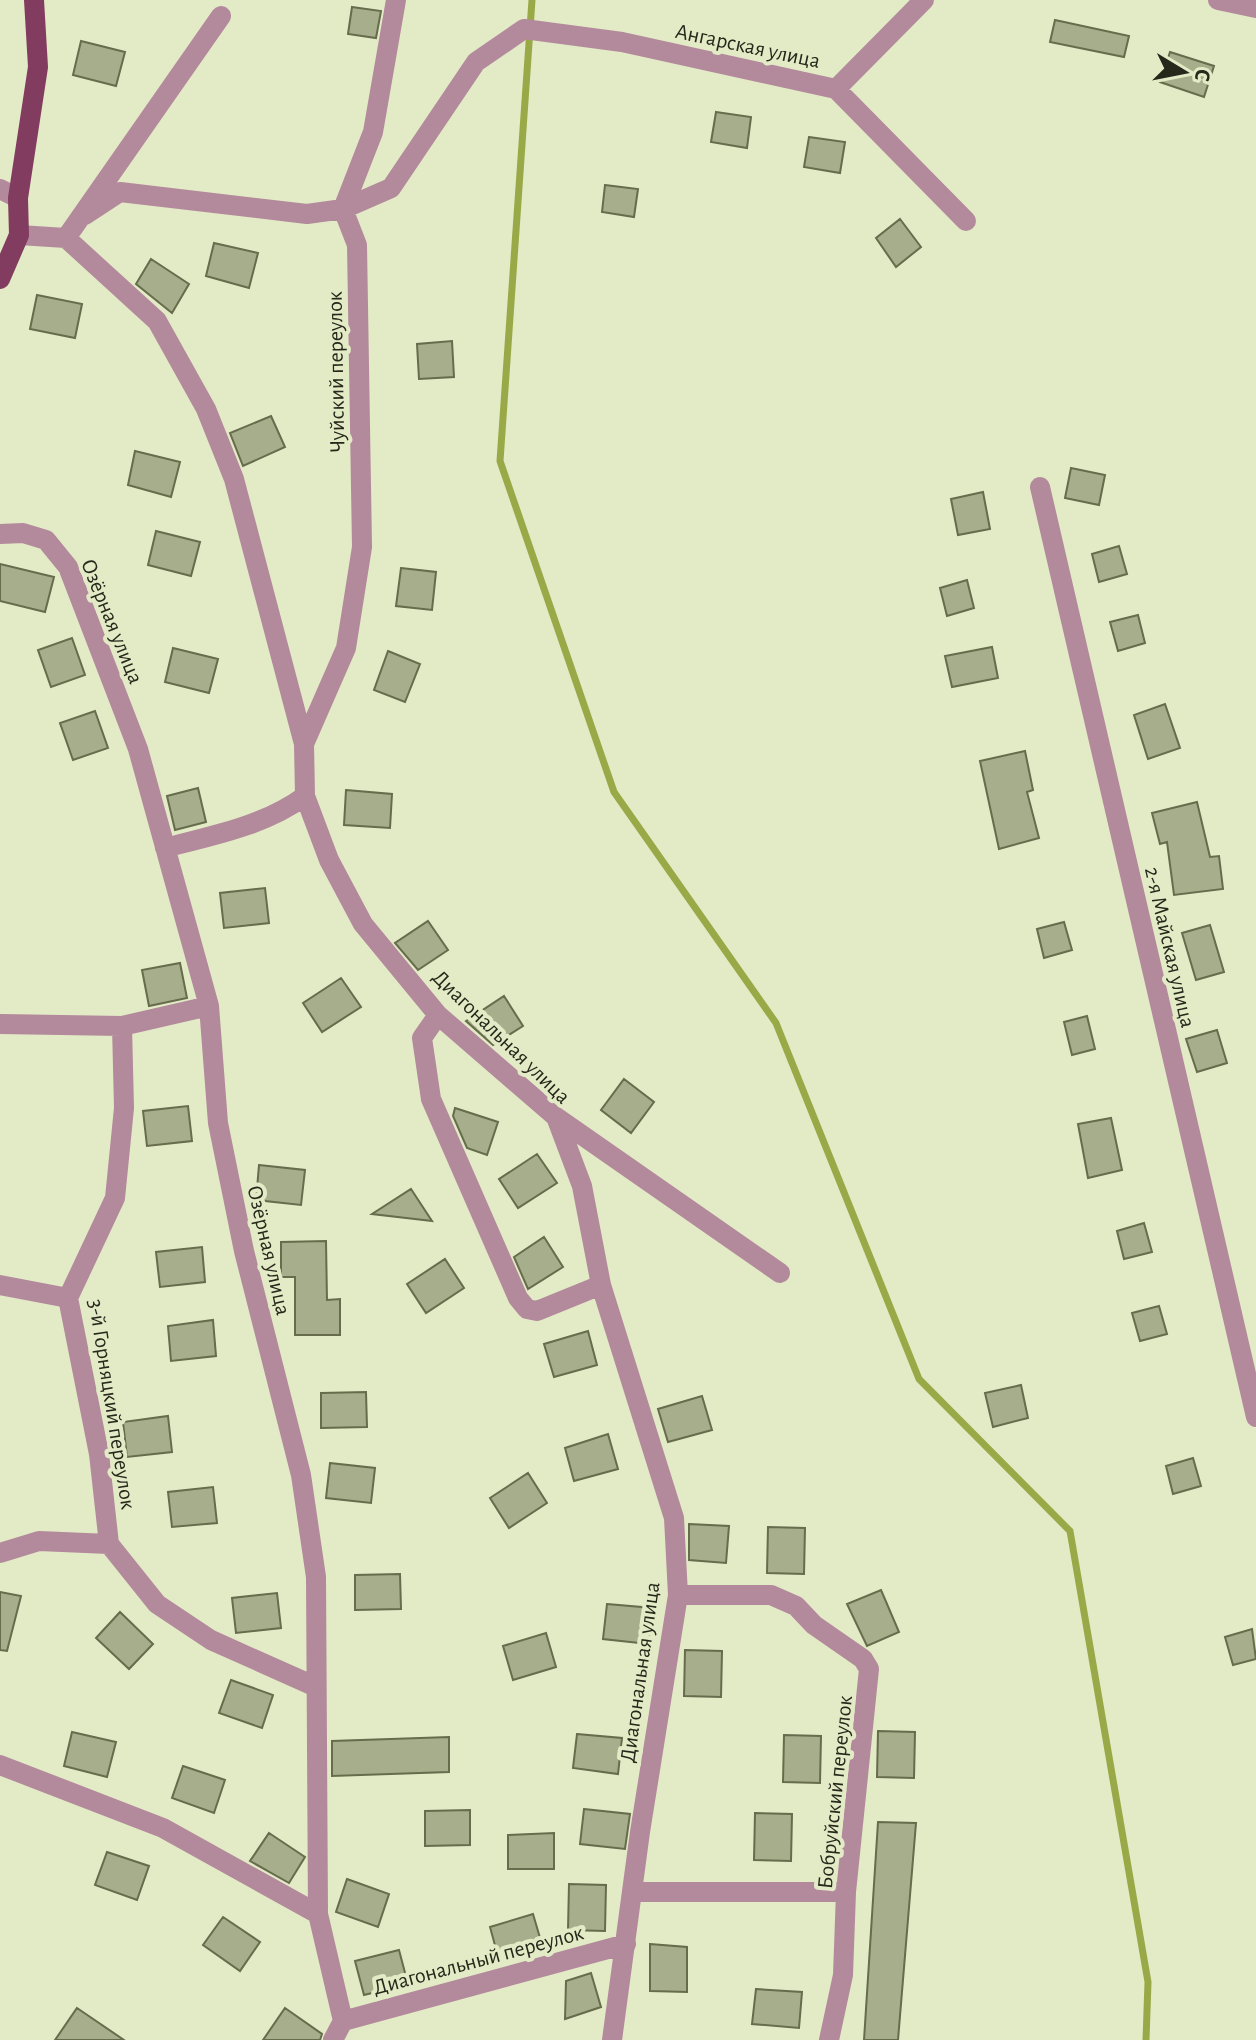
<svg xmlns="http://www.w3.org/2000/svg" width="1256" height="2040" font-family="'Alegreya Sans',sans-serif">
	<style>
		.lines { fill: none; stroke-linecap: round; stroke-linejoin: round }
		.stream { stroke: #9aa947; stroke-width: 7 }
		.building { fill: #a7ae8b; stroke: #666c4c; stroke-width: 2 }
		.minor { stroke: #b3899c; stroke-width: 20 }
		.major { stroke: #823c5f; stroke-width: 20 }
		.labels { text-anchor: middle; stroke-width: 8; stroke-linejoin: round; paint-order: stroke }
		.street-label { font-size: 22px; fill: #25281a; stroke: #e3eac6 }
	</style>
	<rect width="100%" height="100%" fill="#e3eac6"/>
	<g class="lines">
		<path class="stream" d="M532 0 500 461 614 792 776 1023 919 1379 1070 1531 1148 1982 1146 2040"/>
	</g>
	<path class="building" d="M352 7 381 11 376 38 348 34Z
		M1055 20 1129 36 1124 57 1050 42Z
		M81 41 125 52 116 86 73 75Z
		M1170 52 1214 66 1204 97 1160 82Z
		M716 112 751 117 747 148 711 142Z
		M809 137 845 142 840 173 804 167Z
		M605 185 638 189 634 217 602 212Z
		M900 219 921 247 896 267 876 238Z
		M214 243 258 253 249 288 206 276Z
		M151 259 189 284 172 313 136 284Z
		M37 295 82 304 75 338 30 329Z
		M452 341 454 377 419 379 417 344Z
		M271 416 285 447 243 466 230 433Z
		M135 451 180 462 171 497 128 485Z
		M1071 468 1105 475 1099 505 1065 498Z
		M983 492 990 529 958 535 951 499Z
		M156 531 200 542 191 576 148 565Z
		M1119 546 1127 574 1099 582 1092 554Z
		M0 564 54 577 45 612 0 601Z
		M401 568 436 572 432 610 396 606Z
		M967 580 974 608 947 616 940 588Z
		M1138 615 1145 643 1118 651 1110 622Z
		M72 638 85 675 51 687 38 650Z
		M992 647 998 678 952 687 945 656Z
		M173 648 218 659 209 693 165 682Z
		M388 651 420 664 405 702 374 690Z
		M1165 704 1180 748 1148 759 1134 715Z
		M95 711 108 748 73 760 60 723Z
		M1025 751 1033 790 1027 792 1039 838 999 849 980 761Z
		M198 788 206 822 175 830 167 796Z
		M346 790 392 794 390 828 344 825Z
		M1197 802 1210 857 1219 856 1223 889 1174 895 1167 842 1160 844 1152 813Z
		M265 888 269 923 224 928 220 893Z
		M428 921 448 950 418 970 395 943Z
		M1064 922 1072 950 1044 958 1037 929Z
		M1210 925 1224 972 1196 980 1182 933Z
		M180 963 187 998 149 1006 142 970Z
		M341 978 361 1007 322 1032 303 1003Z
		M504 996 523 1026 493 1045 466 1021Z
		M1087 1016 1095 1049 1072 1055 1064 1022Z
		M1217 1030 1227 1063 1197 1072 1186 1039Z
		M624 1079 654 1102 631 1133 601 1110Z
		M188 1106 192 1141 147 1146 143 1111Z
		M455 1108 498 1122 487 1155 467 1148 453 1116Z
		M1111 1118 1122 1170 1088 1178 1078 1124Z
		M537 1154 557 1183 518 1208 499 1179Z
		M259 1165 305 1170 301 1205 256 1200Z
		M411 1189 432 1221 372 1214Z
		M1144 1223 1152 1252 1124 1259 1117 1231Z
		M544 1237 563 1267 528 1289 514 1257Z
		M326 1241 327 1300 340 1299V1335H295V1277H281V1242Z
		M202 1247 205 1282 160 1287 156 1252Z
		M445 1259 464 1288 426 1313 407 1284Z
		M1159 1306 1167 1334 1140 1341 1132 1313Z
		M213 1320 216 1356 171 1361 168 1326Z
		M588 1331 597 1365 554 1377 544 1344Z
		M1021 1385 1028 1418 993 1427 985 1393Z
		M366 1392 367 1427 321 1428V1393Z
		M702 1396 712 1430 668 1442 658 1409Z
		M168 1416 172 1452 127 1457 123 1422Z
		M608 1434 618 1469 574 1481 565 1448Z
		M1193 1458 1201 1486 1173 1494 1166 1466Z
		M330 1463 375 1468 371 1503 326 1498Z
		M528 1473 547 1503 509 1528 490 1498Z
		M213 1487 217 1523 172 1527 168 1492Z
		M689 1524 729 1526 726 1563 689 1560Z
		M768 1527 805 1528 804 1574 767 1573Z
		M400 1574 401 1609 355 1610V1575Z
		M881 1590 899 1632 867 1646 847 1604Z
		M0 1592 21 1596 7 1651 0 1650Z
		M277 1593 281 1628 236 1633 232 1598Z
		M607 1604 653 1608 648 1644 603 1639Z
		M120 1612 153 1644 129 1669 96 1638Z
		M1252 1629 1256 1659 1233 1665 1225 1637Z
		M546 1633 556 1667 513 1680 503 1646Z
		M685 1650 722 1651 721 1697 684 1696Z
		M231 1680 273 1695 262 1728 219 1713Z
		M878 1731 915 1732 914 1778 877 1777Z
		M72 1732 116 1742 107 1777 64 1766Z
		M577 1734 622 1738 618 1774 573 1768Z
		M784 1735 821 1736 820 1783 783 1782Z
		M449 1737V1772L332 1776V1741Z
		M183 1766 225 1780 214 1813 172 1798Z
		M584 1809 630 1814 625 1849 580 1844Z
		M470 1810V1845L425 1846V1811Z
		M755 1813 792 1814 791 1861 754 1860Z
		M878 1822 916 1823 898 2040H864Z
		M269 1833 305 1857 289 1883 250 1861Z
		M554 1833V1869H508V1835Z
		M107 1852 149 1866 137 1900 95 1885Z
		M347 1879 389 1894 378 1927 336 1912Z
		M569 1884 606 1885 605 1931 568 1930Z
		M533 1914 543 1948 499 1960 490 1927Z
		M223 1917 260 1942 240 1971 203 1945Z
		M650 1944 687 1947V1992L650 1991Z
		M399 1950 408 1984 364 1995 355 1961Z
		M591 1973 601 2007 565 2019 566 1981Z
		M756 1989 802 1992 799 2028 752 2024Z
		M77 2008 124 2040H55Z
		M285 2008 322 2034 320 2040H263Z"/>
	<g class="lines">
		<path class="minor" d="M1218 0 1256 8
			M836 89 966 221
			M0 189 18 198
			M85 215 120 192 307 214 343 209 391 188 476 62 524 29 622 42 836 89 924 0
			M19 235 66 238 157 321 206 409 234 479 304 744 305 796 329 860 363 924 438 1015 556 1117 582 1186 601 1285 674 1518 678 1595 640 1832 612 2040
			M66 238 221 16
			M1040 487 1256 1417
			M0 534 23 533 46 540 68 567 138 749 209 1006 218 1123 244 1251 301 1475 316 1577 318 1914 343 2021 333 2040
			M304 744 346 648 362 547 357 245 343 209 373 132 396 0
			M165 848C214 835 264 826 305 796
			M438 1015 422 1038 431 1099 518 1298 527 1309 537 1311 601 1285
			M0 1024 122 1026 209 1006
			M122 1026 124 1108 115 1198 68 1298 99 1454 109 1544 157 1604 211 1640 314 1686
			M556 1117 780 1273
			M0 1285 68 1298
			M0 1553 39 1541 109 1544
			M678 1595H771L796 1606 814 1625 863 1659 869 1669 846 1892 843 1975 829 2040
			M0 1765 163 1828 318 1914
			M635 1892H846
			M343 2021 626 1944"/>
		<path class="major" d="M0 279 19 235 18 198 38 67 34 0"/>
	</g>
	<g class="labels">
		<g class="street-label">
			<text transform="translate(748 45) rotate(12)" y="8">Ангарская улица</text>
			<text transform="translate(335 372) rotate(-91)" y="8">Чуйский переулок</text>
			<text transform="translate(113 621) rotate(68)" y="8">Озёрная улица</text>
			<text transform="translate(1171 947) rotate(77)" y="8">2-я Майская улица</text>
			<text transform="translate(502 1036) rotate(44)" y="8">Диагональная улица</text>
			<text transform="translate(270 1250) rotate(77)" y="8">Озёрная улица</text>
			<text transform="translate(113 1404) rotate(81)" y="8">3-й Горняцкий переулок</text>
			<text transform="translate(639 1672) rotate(-82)" y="8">Диагональная улица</text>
			<text transform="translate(834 1792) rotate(-84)" y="8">Бобруйский переулок</text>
			<text transform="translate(478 1959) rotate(-15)" y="8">Диагональный переулок</text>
		</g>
	</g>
	<g transform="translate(1184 72) rotate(100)" stroke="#e3eac6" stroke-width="6" paint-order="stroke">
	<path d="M0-6L14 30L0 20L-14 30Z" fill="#25281a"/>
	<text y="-12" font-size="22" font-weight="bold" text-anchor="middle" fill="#25281a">С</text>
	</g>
</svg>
